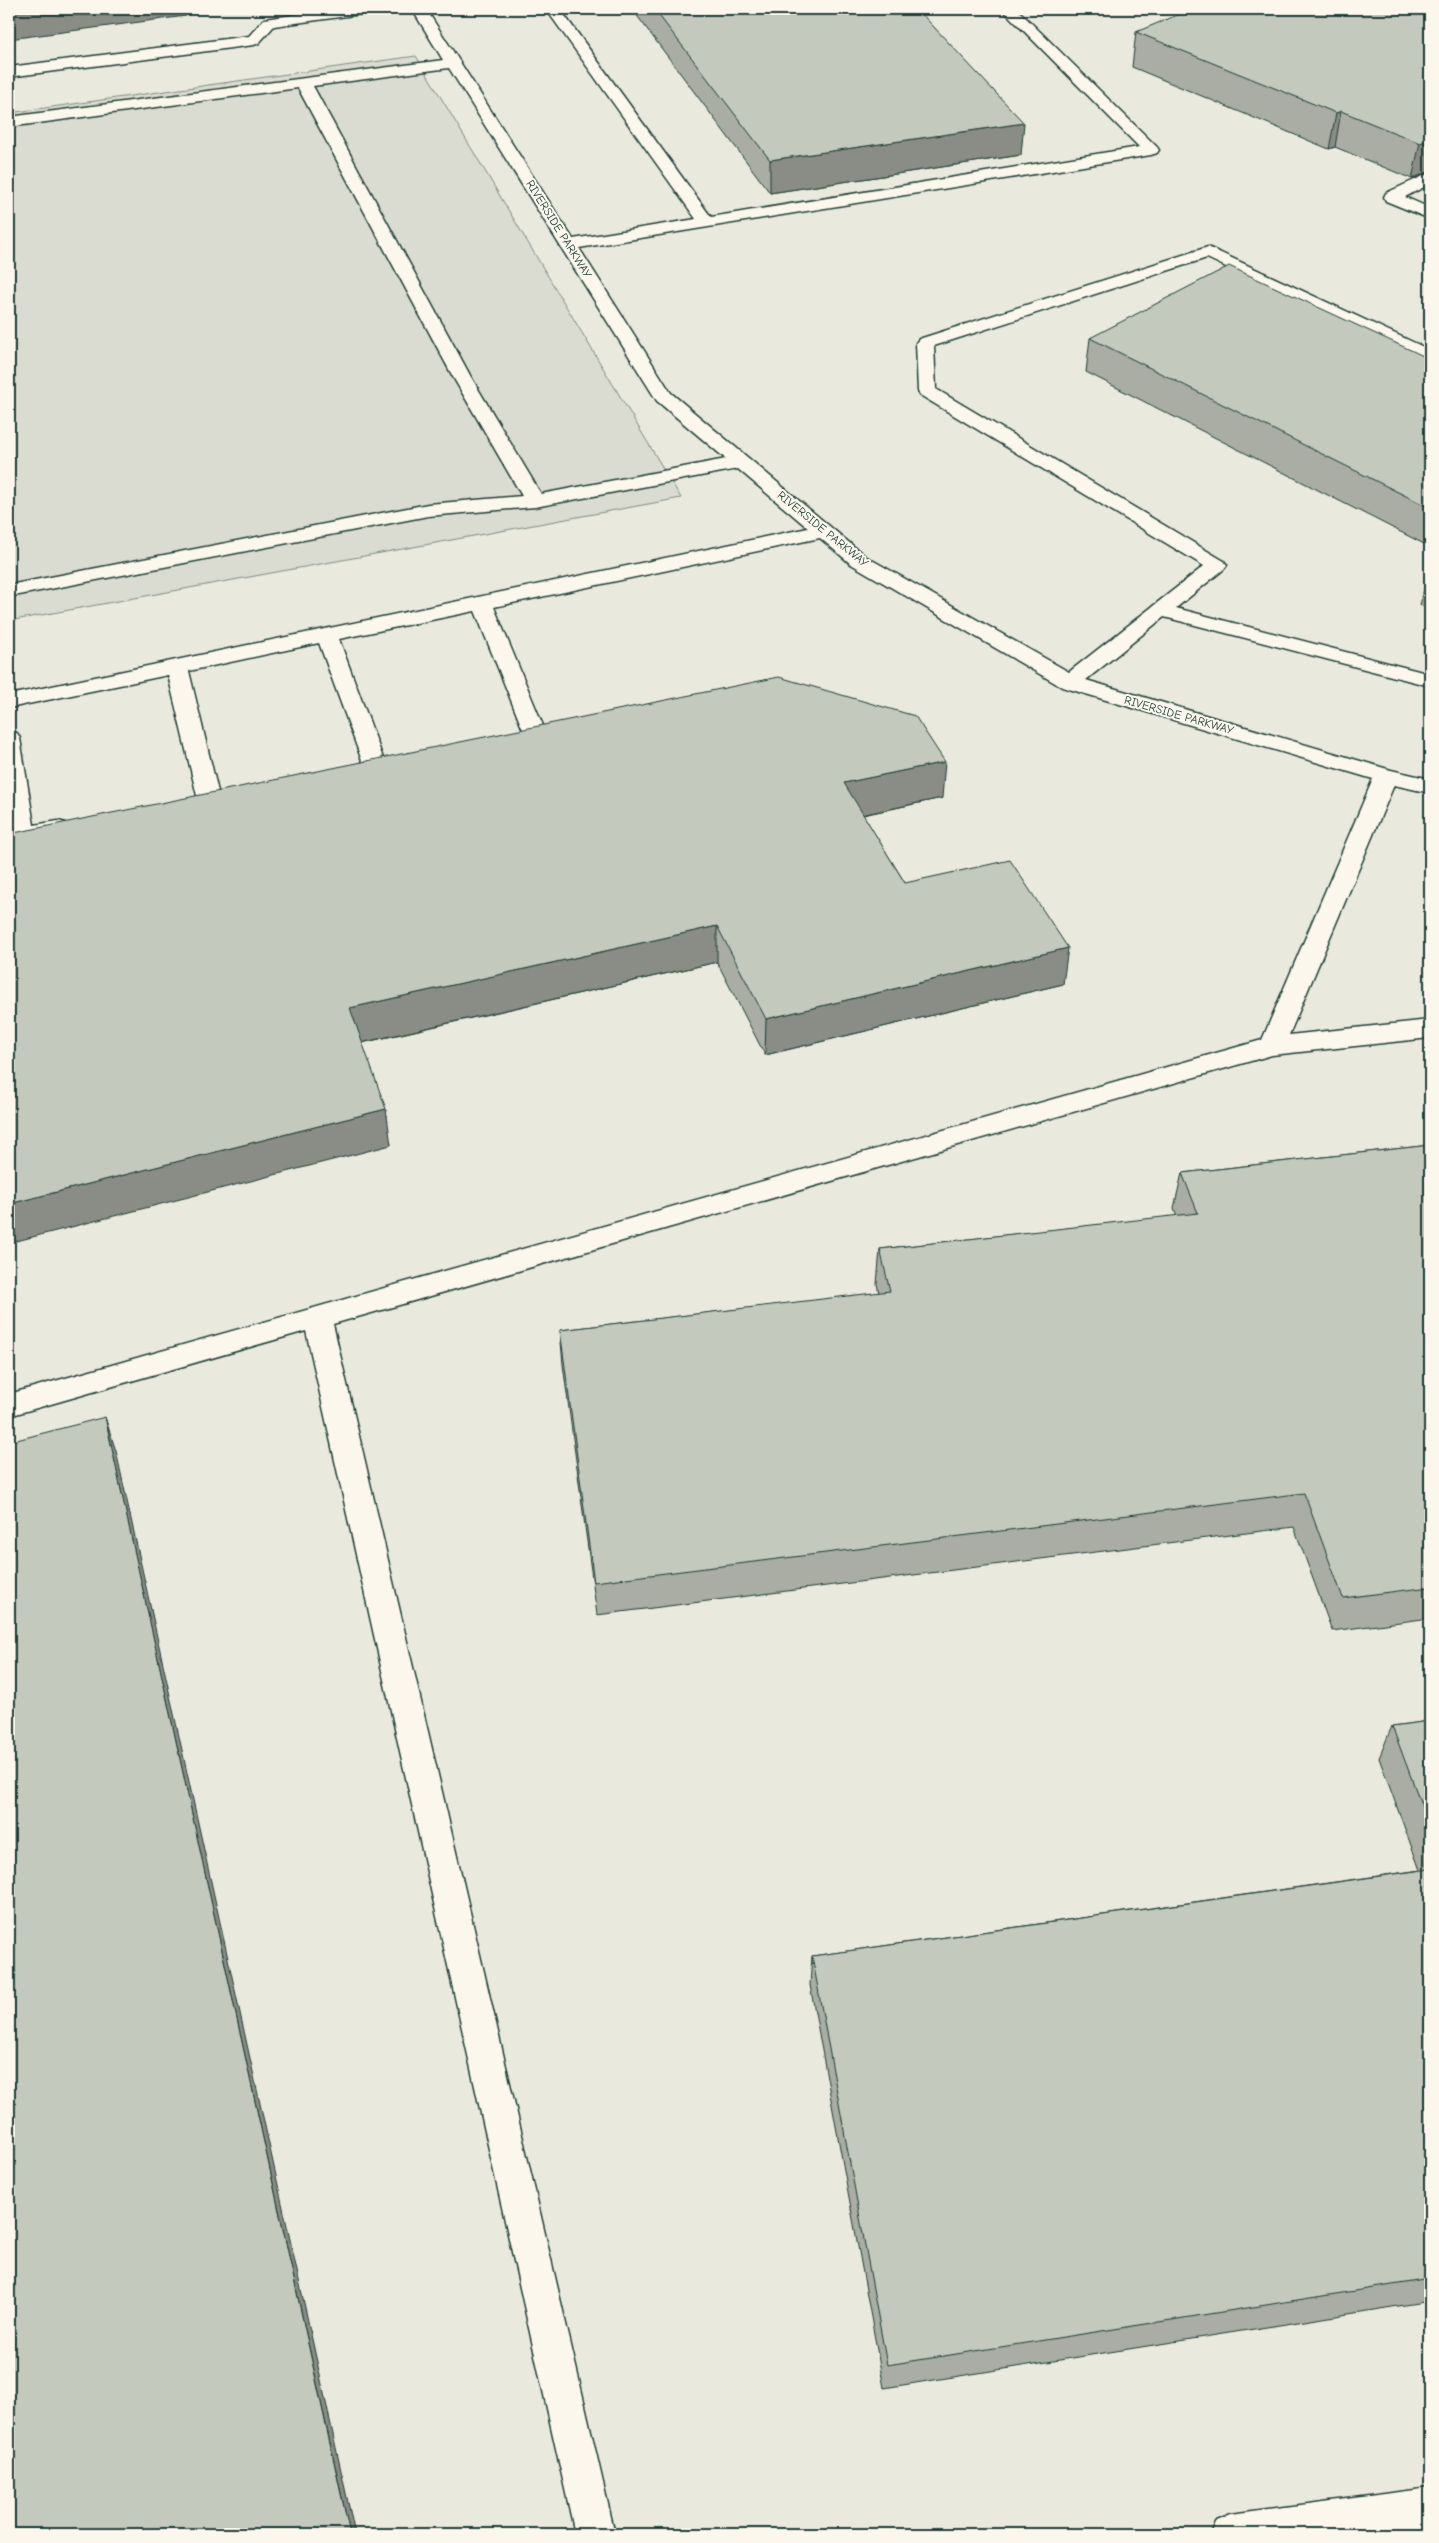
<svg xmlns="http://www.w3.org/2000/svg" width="1439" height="2543" font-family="'Comic Neue',sans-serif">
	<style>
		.built { fill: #eae9de }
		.green { fill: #dbdcd1; stroke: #7d8c82 }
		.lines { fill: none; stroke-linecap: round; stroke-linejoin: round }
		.minor-casing { stroke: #1f3d34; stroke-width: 3 }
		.minor { fill: #fbf7ec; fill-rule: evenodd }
		.wall { fill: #a9ada3; stroke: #1f3d34 }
		.shaded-wall { fill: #898d85; stroke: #1f3d34 }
		.building { fill: #c4c9be; stroke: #1f3d34 }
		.labels { text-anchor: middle; stroke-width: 4; stroke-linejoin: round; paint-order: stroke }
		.far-street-label { font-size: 12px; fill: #1f3d34; stroke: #fbf7ec }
	</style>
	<rect width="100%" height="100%" fill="#fbf7ec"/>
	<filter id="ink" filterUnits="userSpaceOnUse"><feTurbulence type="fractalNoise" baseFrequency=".02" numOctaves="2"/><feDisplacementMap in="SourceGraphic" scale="10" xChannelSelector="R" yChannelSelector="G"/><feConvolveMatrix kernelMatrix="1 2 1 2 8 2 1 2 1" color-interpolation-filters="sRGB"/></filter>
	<g filter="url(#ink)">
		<path class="built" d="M9 9H1430V2534H9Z"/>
		<path class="green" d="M416 56 681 498 9 621V113Z"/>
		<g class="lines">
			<g class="minor-casing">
				<path id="minor" d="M337 9H376L369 13 274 26 259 43 254 45 9 77V67L249 36 264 19Z
					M412 9H426L573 239 696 219 546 9H560L711 217 1139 147 1002 9H1017L1157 147 1159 150 1157 153 1151 155 579 248 671 393 865 556 1069 672 1204 566 920 395 918 391 916 343 919 339 1208 247 1430 350V362L1424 361 1207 258 934 346 936 389 1224 561 1227 565 1224 569 1176 608 1430 674V686L1164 617 1086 680 1391 770 1430 779V793L1394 785 1289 1035 1430 1020V1038L1272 1055 333 1324 615 2534H575L306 1331 9 1416V1394L1262 1040 1373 779 1062 687 851 564 820 538 494 607 549 740 546 745C533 748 520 752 507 749L504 744 507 739 525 735 475 611 339 639 387 769 384 774 376 776 368 774 365 769 319 643 189 671 220 800 217 805 209 807 201 805 198 800 168 675 9 708V695L808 528 738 469 535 507 428 516 9 597V585L428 504 522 496 453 377 298 88 9 127V117L443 60ZM449 68 657 401 726 459 541 494 471 377 313 86Z
					M1430 173V184L1405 197 1430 208V219L1386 201 1384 197 1386 193Z
					M9 731 17 733 20 738 34 825 58 821 66 823 70 828 66 833 24 841 16 839C5 822 7 754 9 731Z
					M1430 2488V2528L1382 2534H1211L1217 2520 1231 2514Z"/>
			</g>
			<use href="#minor" class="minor"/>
		</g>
		<path class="wall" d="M632 9H917L1021 155 770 193Z
			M1430 9V171L1412 179 1335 147 1329 149 1132 67 1136 32Z
			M1090 338 1430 359V547L1086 372Z
			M1430 569V611L1420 605 1429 570Z
			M942 798 863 815 905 883 1063 984 765 1055 717 962 362 1043 391 1145 9 834Z
			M1430 1145V1618L1332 1631 1294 1527 597 1615 563 1365 560 1330 879 1293 877 1284 880 1249 1177 1216 1174 1208 1182 1173Z
			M1430 1721V2301L884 2388 810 1985 812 1956 1420 1870 1379 1758 1392 1726Z"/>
		<path class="shaded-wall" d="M9 9H184L186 16 9 39Z
			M1341 111 1335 147 1329 149 1336 113Z
			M1024 123 1021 155 770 193V160Z
			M1430 139V171L1412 179 1420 143Z
			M945 762 942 798 842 819 844 783Z
			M717 926V962L356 1044 350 1008Z
			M1068 948 1063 984 765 1055 766 1019Z
			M386 1109 391 1145 9 1243V1204Z
			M105 1417 116 1451 355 2534H350Z"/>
		<path class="building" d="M654 9H917L1024 123 770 160Z
			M1192 9H1430V139L1420 143 1341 111 1336 113 1136 32Z
			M1229 266 1430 359V508L1090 338Z
			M779 677 915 716 945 762 844 783 905 883 1010 860 1068 948 766 1019 717 926 350 1008 386 1109 9 1204V834Z
			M1430 1145V1587L1343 1598 1304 1493 594 1582 560 1330 890 1291 880 1249 1198 1213 1182 1173Z
			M105 1417 341 2494 350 2534H9V1442Z
			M1430 1721V1828L1392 1726Z
			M1430 1869V2279L887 2365 812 1956Z"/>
	</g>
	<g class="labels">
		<g class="far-street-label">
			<text transform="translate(559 229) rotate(58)" y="4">RIVERSIDE PARKWAY</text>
			<text transform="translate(823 529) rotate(39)" y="4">RIVERSIDE PARKWAY</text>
			<text transform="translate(1179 715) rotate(16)" y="4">RIVERSIDE PARKWAY</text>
		</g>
	</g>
	<rect width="1439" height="2543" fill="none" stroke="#fbf7ec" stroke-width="30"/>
	<rect x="15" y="15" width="1409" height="2513" fill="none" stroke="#1f3d34" stroke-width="2" filter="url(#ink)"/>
</svg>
